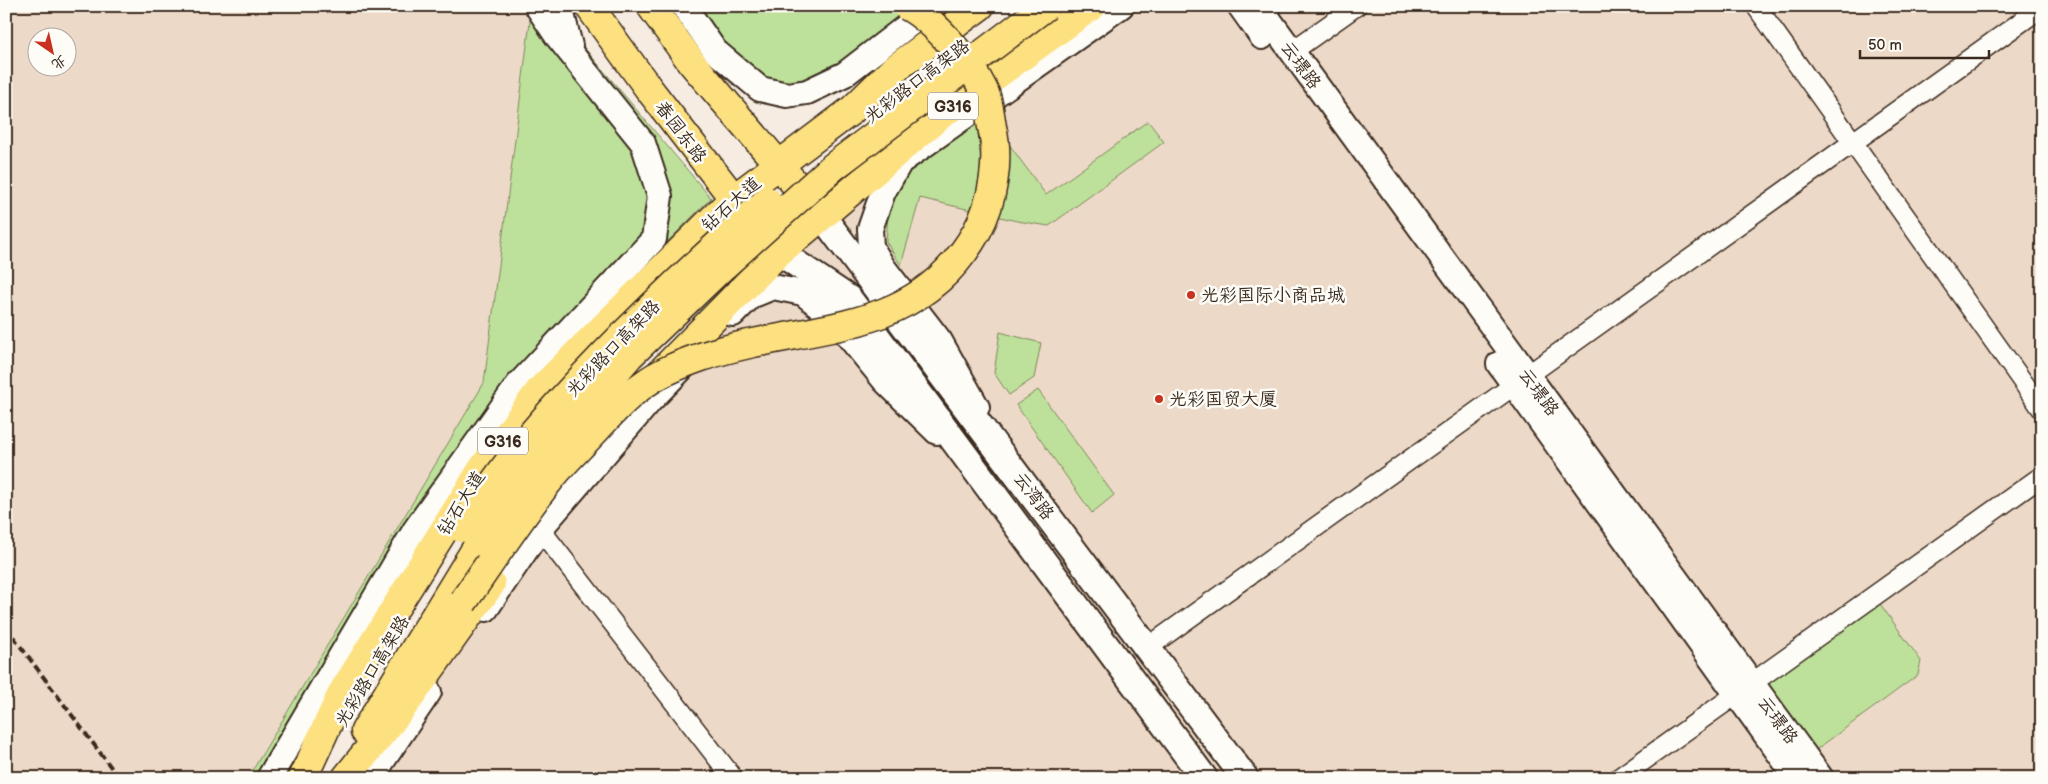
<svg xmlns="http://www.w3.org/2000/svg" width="2048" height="784" font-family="'Balsamiq Sans','LXGW WenKai TC',sans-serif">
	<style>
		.built { fill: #edd9c7; fill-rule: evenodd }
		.green { fill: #bde19b; stroke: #7c865c }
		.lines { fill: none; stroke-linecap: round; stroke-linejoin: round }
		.minor-casing { stroke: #3b2a1e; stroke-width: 22 }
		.tertiary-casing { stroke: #3b2a1e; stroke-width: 28 }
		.secondary-casing { stroke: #3b2a1e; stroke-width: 30 }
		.primary-casing { stroke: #3b2a1e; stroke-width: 31 }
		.trunk-casing { stroke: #3b2a1e; stroke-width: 31 }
		.minor { stroke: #fdfcf7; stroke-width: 19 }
		.tertiary { stroke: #fdfcf7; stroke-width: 24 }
		.secondary { stroke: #fdfcf7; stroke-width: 26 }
		.primary { stroke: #fde080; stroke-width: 28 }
		.trunk { stroke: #fde080; stroke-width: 28 }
		.rail { stroke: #3b2a1e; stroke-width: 4; stroke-dasharray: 8 4; stroke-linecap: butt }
		.trunk-bridge-casing { stroke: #3b2a1e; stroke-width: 31; stroke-linecap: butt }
		.trunk-bridge { stroke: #fde080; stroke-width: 28 }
		.poi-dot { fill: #c8321e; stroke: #fdfcf7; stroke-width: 2 }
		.labels { text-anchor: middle; stroke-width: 5; stroke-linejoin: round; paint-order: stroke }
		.shield { fill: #fdfcf7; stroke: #75695f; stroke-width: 1 }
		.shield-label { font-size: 16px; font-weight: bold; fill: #3b2a1e }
		.street-label { font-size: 18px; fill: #3b2a1e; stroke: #fdfcf7 }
		.poi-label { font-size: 18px; fill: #3b2a1e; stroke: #fdfcf7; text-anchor: start }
	</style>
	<rect width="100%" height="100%" fill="#f6ece1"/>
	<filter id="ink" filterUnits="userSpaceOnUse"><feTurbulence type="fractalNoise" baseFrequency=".02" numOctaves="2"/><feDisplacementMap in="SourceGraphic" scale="10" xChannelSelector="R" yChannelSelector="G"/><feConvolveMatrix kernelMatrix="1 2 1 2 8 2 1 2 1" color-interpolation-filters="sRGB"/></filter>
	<g filter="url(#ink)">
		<path class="built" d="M6 6H532L484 383 248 778H6ZM38 38H68V68H38Z
			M1092 6H2042V778H346L779 252Z"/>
		<path class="green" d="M532 6H549L711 198 549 361 392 594 288 778H248L484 383Z
			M698 6H919L828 76 805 88 764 85 745 71Z
			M984 110 1046 195 1148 121 1164 142 1049 226 1017 221 920 198 901 265 886 242 889 201 904 166Z
			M1000 332 1041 343 1034 378 1009 395 994 373Z
			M1038 390 1114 495 1092 513 1016 405Z
			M1878 601 1921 661 1918 675 1817 749 1805 748 1760 685Z"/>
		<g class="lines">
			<g class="minor-casing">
				<path id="minor" d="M1756 6 2042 409
					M1291 52 1356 6
					M540 529 733 778
					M1147 648 2042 7
					M1619 778 2042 476"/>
			</g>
			<g class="tertiary-casing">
				<path id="tertiary" d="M560 6 570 46
					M684 6 715 51 760 89 787 95 807 92 845 74 933 6
					M1240 6 1262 37
					M1259 6 1821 778
					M733 314 751 296 773 287 803 293 832 316 885 381 937 432
					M1499 364 1797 778
					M977 407 940 341 883 267 871 247 870 229 883 192 900 162 1121 6
					M486 609 540 529 650 401 684 366
					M269 778 415 530 518 385 654 239 660 196 643 143 557 36 537 6
					M371 778 429 692"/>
			</g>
			<g class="secondary-casing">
				<path id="secondary" d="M822 216 1245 778
					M779 252 849 299 1204 778"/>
			</g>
			<g class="primary-casing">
				<path id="primary" d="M589 6 649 89 748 217
					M651 6 692 63 819 212"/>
			</g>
			<g class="trunk-casing">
				<path id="trunk" d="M658 375 779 252 822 216 937 118 1092 6
					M365 731 480 542
					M303 778 342 693 482 469 540 390 732 200 852 110 893 70 980 6
					M346 778 406 703 491 584"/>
			</g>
			<use href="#minor" class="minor"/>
			<use href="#tertiary" class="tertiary"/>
			<use href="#secondary" class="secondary"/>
			<use href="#primary" class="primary"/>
			<use href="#trunk" class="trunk"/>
			<path class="rail" d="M6 627 119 778"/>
			<g class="trunk-bridge-casing">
				<path id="trunk-bridge" d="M461 528C482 500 502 469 525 442 598 355 681 276 767 201
					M480 542 542 457 629 356 723 266 833 167 1046 6
					M463 602C492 561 520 517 552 477 564 462 579 448 593 433 608 417 624 398 643 385 660 372 681 364 701 357 804 322 916 341 977 231 993 202 1000 160 992 127 990 116 989 101 984 91 971 63 934 20 907 6"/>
			</g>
			<use href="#trunk-bridge" class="trunk-bridge"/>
		</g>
	</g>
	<g class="poi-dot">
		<circle cx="1191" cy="295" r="5"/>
		<circle cx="1159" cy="399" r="5"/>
	</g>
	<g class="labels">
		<g class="shield">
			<rect x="928" y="92.5" width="50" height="27" rx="4"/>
			<rect x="478" y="427.5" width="50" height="27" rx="4"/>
		</g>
		<g class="shield-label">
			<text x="953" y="112">G316</text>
			<text x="503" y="447">G316</text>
		</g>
		<g class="street-label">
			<text transform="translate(1301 65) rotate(54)" y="6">云璟路</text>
			<text transform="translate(917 81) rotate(-37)" y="6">光彩路口高架路</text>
			<text transform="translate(681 132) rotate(53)" y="6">春园东路</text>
			<text transform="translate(731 204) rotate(-42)" y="6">钻石大道</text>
			<text transform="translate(613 348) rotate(-46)" y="6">光彩路口高架路</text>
			<text transform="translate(1539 392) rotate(54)" y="6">云璟路</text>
			<text transform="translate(1034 496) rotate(53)" y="6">云湾路</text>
			<text transform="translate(461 503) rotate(-58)" y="6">钻石大道</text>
			<text transform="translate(372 671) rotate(-59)" y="6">光彩路口高架路</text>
			<text transform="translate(1778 720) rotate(54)" y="6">云璟路</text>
		</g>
		<g class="poi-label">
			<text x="1201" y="301">光彩国际小商品城</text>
			<text x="1169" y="405">光彩国贸大厦</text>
		</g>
	</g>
	<rect width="2048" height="784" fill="none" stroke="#fdfcf7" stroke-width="25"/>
	<rect x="12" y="12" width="2023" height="759" fill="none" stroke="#3b2a1e" stroke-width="2" filter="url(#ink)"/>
	<g transform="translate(52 52) rotate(146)"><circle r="24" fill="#fdfcf7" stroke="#afa8a0"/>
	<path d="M0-4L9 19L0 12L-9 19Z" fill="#c8321e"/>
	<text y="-8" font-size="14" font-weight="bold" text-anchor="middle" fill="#3b2a1e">北</text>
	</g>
	<path d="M1860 50v8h129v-8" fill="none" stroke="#3b2a1e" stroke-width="2.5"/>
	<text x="1868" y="50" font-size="15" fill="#3b2a1e" stroke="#fdfcf7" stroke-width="4" paint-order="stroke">50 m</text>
</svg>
